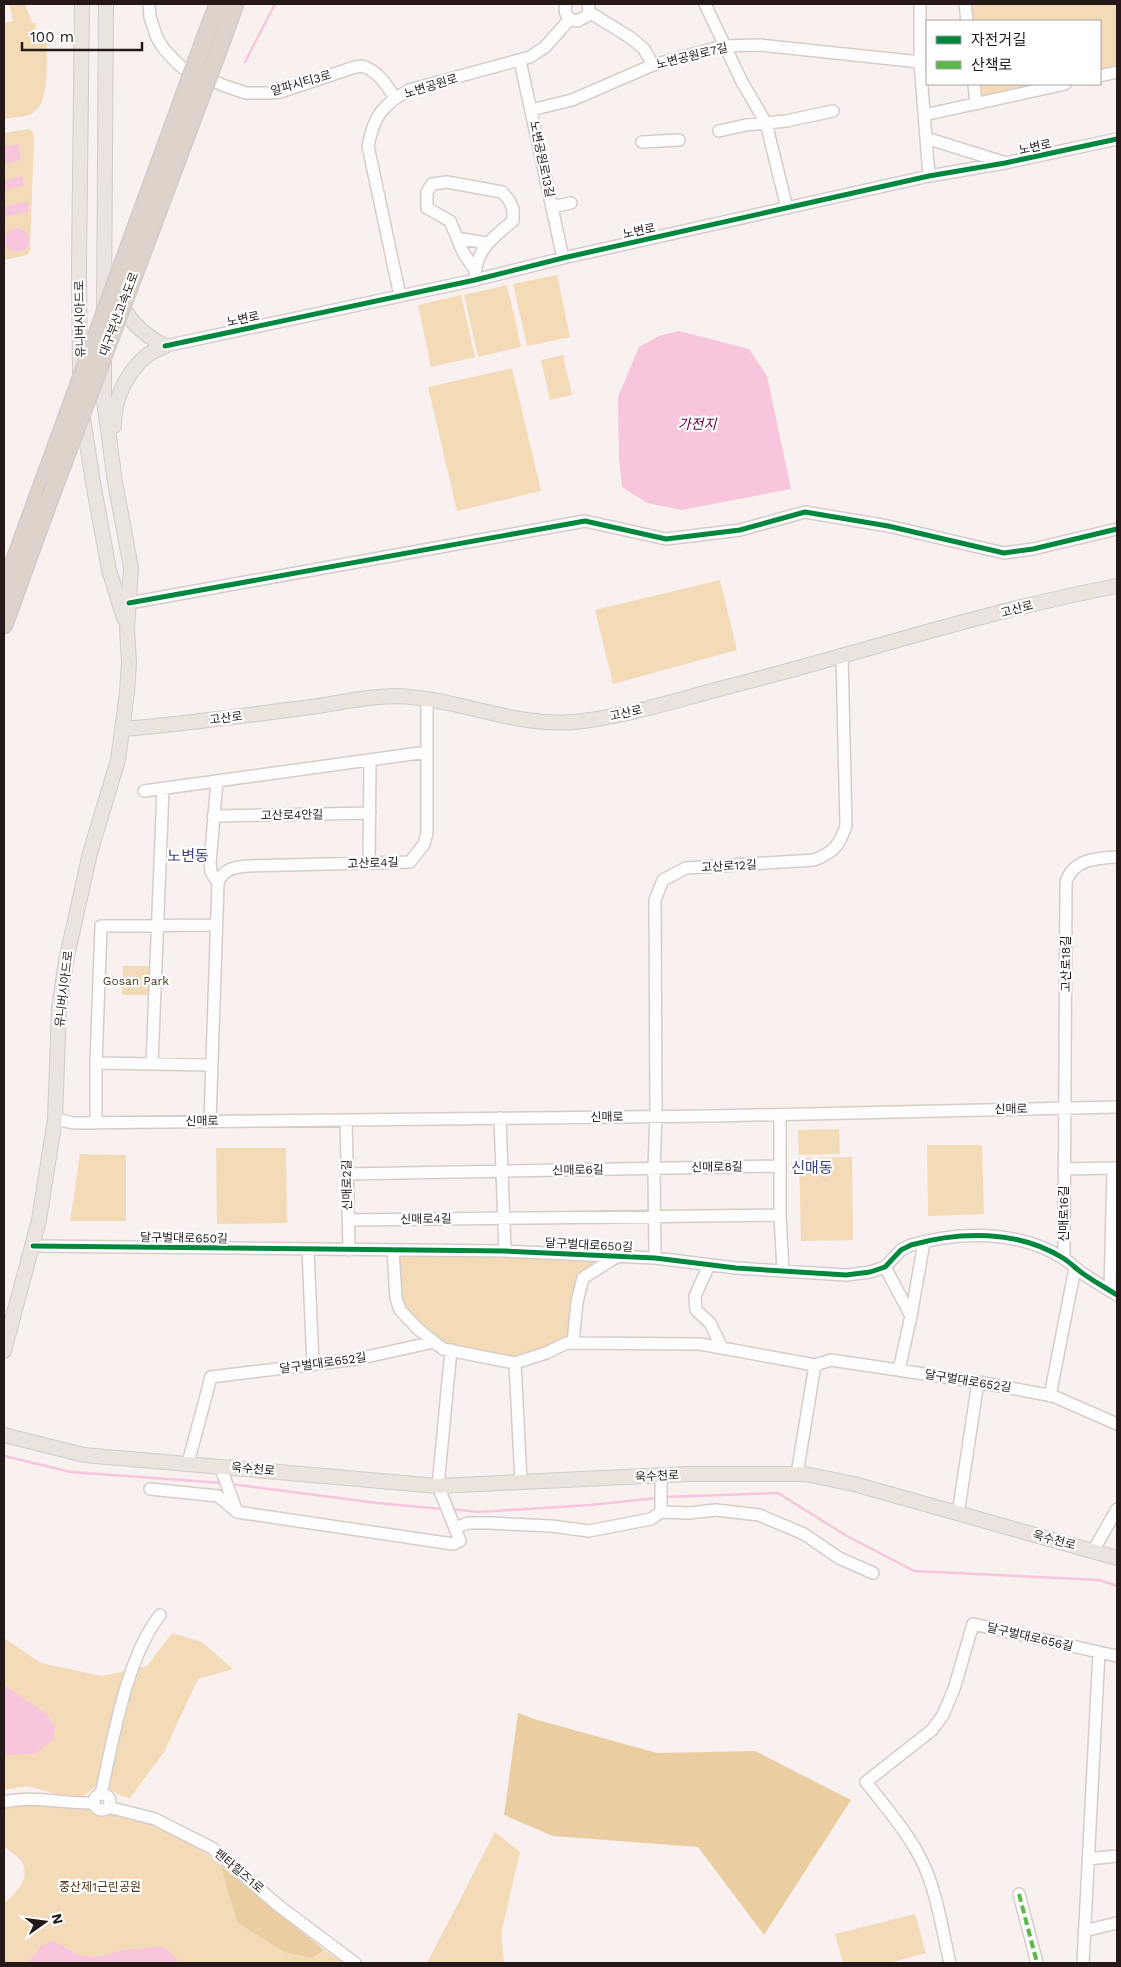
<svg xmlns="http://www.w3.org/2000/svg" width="1121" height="1967" font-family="'Work Sans','Noto Sans KR',sans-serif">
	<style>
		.green { fill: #f4dbb7 }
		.forest { fill: #eacea2 }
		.water { fill: #f7c6dc }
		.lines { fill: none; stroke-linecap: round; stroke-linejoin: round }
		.stream { stroke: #f7c6dc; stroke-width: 2.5 }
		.minor-casing { stroke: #d6cdcb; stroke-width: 14 }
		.major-casing { stroke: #d1cccb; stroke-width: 16 }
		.highway-casing { stroke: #d1cccb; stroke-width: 19 }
		.minor { stroke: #fefdfd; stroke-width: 11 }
		.major { stroke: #ebe3de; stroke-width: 14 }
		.highway { stroke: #ded3ca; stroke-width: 16 }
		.highway-bridge-casing { stroke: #d1cccb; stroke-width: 19; stroke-linecap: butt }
		.highway-bridge { stroke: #ded3ca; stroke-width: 16 }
		.quiet { stroke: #58b947; stroke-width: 4; stroke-dasharray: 8 4; stroke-linecap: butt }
		.cycleway-casing { stroke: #fff; stroke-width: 8 }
		.cycleway { stroke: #00873e; stroke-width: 5 }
		.labels { text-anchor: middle; stroke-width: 4.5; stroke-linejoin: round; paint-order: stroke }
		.street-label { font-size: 12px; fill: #241917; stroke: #fff }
		.park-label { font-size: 12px; fill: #4b3816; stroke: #fff }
		.water-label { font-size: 14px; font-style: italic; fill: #630042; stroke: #fff }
		.quarter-label { font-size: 15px; fill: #3f427e; stroke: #fff }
	</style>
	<rect width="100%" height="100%" fill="#f8f1f0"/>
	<path class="green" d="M9 4H25L32 22 36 23 33 42 47 43C46 61 51 105 31 114 23 117 12 118 4 119V23L13 21Z
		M970 4H1117V65L1100 69V21H972Z
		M979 84H1035L981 96Z
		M28 129 32 131 34 136 30 251 27 255 4 260V133Z
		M557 275 570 337 527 346 513 284Z
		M507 285 521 347 478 357 464 295Z
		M461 295 475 357 431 367 418 305Z
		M563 355 572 395 550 400 541 360Z
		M512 368 541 491 457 511 428 387Z
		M720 580 737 650 613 684 595 610Z
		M123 966H150L149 995H122Z
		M839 1129 840 1154 799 1155 798 1130Z
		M927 1145H982L984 1214 928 1216Z
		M216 1148H286L287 1223 217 1224Z
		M80 1154 126 1155V1221H70Z
		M852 1157 853 1240 801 1241 799 1158Z
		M393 1250 609 1256 583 1278 574 1339 515 1363 443 1349 405 1317Z
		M172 1633 202 1642 233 1669 198 1679 164 1752 130 1798C119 1797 109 1788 100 1783L85 1795 73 1799 27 1786 4 1790V1638L41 1663 102 1676 147 1666Z
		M4 1802 94 1803 182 1833 269 1906 324 1950 345 1963H4V1903C15 1894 31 1879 22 1862 18 1856 9 1851 4 1846Z
		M495 1832 520 1852 501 1934 504 1963H427Z
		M915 1914 926 1953 889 1963H843L835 1934Z"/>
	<path class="forest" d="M518 1713 534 1719 657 1753 755 1751 851 1800 764 1935 698 1847 553 1836 504 1815Z
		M221 1866 324 1950 312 1958 284 1952 237 1922Z"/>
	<path class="water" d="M18 144 21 160 4 164V147Z
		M22 176 24 186 4 190V180Z
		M27 202 29 212 4 217V206Z
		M5 240a12 12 0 1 1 24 0a12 12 0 1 1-24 0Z
		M679 331 749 349 767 376 791 489 682 510 647 503 622 487 619 458 618 397 639 347 659 336Z
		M4 1685 47 1714 55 1728 53 1740 34 1754 4 1755Z
		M52 1940 78 1955 94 1957 107 1955 122 1950 161 1947 168 1950 181 1963H28L40 1947Z"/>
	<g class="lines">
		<path class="stream" d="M245 62 275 4
			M4 1456 71 1472 222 1483
			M230 1484 377 1503 443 1509
			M665 1497 778 1493 847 1536 914 1571 1099 1580 1117 1586
			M451 1509 478 1512 590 1505 657 1498"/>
		<g class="minor-casing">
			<path id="minor" d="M149 4 150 17 157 38 164 49 176 62 183 68 225 86 246 93H269L280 92 355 67 362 66C378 71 386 84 395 98
				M566 4C563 13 568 20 577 21L587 16 589 9 588 4
				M705 4 742 82 766 123 787 208
				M920 4V62L929 176
				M965 4 967 21
				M589 12 631 38 644 49 653 65
				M520 61 563 258
				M1100 76 1117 72
				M974 84 976 104
				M531 110 572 100 653 65 723 46 760 45 920 62
				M924 115 1065 84
				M719 131 746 125 786 121 833 111
				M926 138 1003 162
				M642 142 679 140
				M552 207 571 203
				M457 238 486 243
				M474 269 463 252 450 221 427 208V192L432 184 447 182 502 192 509 200 513 209V221C493 237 474 251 475 280
				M400 296 368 146C374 116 382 105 409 90L530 57 545 47 570 19
				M165 346 475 280 563 258 929 176 1005 163 1117 139
				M129 603 585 521 666 539 740 530 805 512 888 526 1004 553 1033 549 1117 529
				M217 781 210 863 211 872 218 883
				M144 791 427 752
				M213 816 370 813
				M369 863 370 760
				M96 1063 211 1065
				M152 1064 163 789
				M780 1115V1215L783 1271
				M500 1118 505 1251
				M55 1119 74 1123 713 1116 1117 1107
				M346 1120 349 1250
				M210 1121 218 883C223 869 234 867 248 866L410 862 424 844 427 833V700
				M96 1123V1063L101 926 215 925
				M1064 1169 1117 1168
				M347 1174 780 1166
				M348 1220 780 1215
				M33 1246 505 1251 655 1258 736 1268 846 1275 870 1272 885 1267 901 1250 911 1245C960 1231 1018 1230 1063 1258 1071 1263 1077 1270 1085 1275 1095 1282 1106 1288 1117 1295
				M308 1250 313 1365
				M393 1250 396 1298 400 1310 418 1329 443 1349 515 1363 546 1353 567 1343 700 1344 815 1365 797 1474
				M655 1258 654 1168 656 1116 655 900 663 880 686 868 814 860C834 852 839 846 846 826L842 655
				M1064 1259 1066 882C1073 859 1097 858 1117 857
				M709 1265 695 1296 696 1310 710 1323 722 1348
				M885 1267 911 1316 899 1370
				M1110 1291 1113 1168
				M911 1316 924 1242
				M573 1343 577 1302 583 1278 616 1257
				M451 1350 438 1486 455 1528
				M515 1363 521 1482
				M815 1365 831 1360 978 1382 1053 1396 1117 1424
				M1050 1396 1075 1268
				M188 1463 211 1377 357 1359 434 1342
				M220 1466 237 1512
				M661 1476V1512
				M150 1489 218 1496 237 1512 453 1544 460 1541 455 1528 468 1523H490L551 1526 589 1531 651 1519 661 1512 689 1513 716 1510 759 1515 804 1534 839 1558 873 1573
				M958 1514 978 1382
				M1093 1551 1117 1509
				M94 1802a8 8 0 1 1 16 0a8 8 0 1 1-16 0Z
				M101 1794C113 1740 126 1658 160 1615
				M4 1802C35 1795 62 1804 94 1803
				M108 1807 155 1819 212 1848 279 1906 355 1963
				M1088 1859 1117 1856
				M1019 1894 1037 1963
				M1084 1931 1117 1923
				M950 1963C941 1926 936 1883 916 1850 902 1825 883 1804 866 1782L932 1730 943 1715 954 1689 973 1624 1117 1656
				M1083 1963 1099 1652"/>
		</g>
		<g class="major-casing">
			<path id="major" d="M104 312 106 4
				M80 376 79 266 82 4
				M82 412 94 488 109 570 124 618
				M114 426C114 400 125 375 145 357 150 352 159 349 165 346 144 335 127 321 119 298
				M123 729C186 724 248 715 311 707 339 703 368 696 397 696 460 698 519 730 583 721 632 715 680 699 727 687 857 654 985 611 1117 586
				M4 1351 39 1220 55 1119 59 1007 66 961 90 853 118 760 127 692 129 663 127 629 131 568 115 482 104 400V361
				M4 1435 84 1455 438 1486 687 1474H805L854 1484 1117 1558"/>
		</g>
		<g class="highway-casing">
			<path id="highway" d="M205 38 218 4
				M220 46 235 4
				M4 589 46 474
				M4 625 49 501"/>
		</g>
		<use href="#minor" class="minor"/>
		<use href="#major" class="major"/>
		<use href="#highway" class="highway"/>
		<g class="highway-bridge-casing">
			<path id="highway-bridge" d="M46 474 205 38
				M49 501 220 46"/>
		</g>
		<use href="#highway-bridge" class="highway-bridge"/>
		<path class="quiet" d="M1019 1894 1037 1963"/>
		<g class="cycleway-casing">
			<path id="cycleway" d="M165 346 475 280 563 258 929 176 1005 163 1117 139
				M129 603 585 521 666 539 740 530 805 512 888 526 1004 553 1033 549 1117 529
				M33 1246 505 1251 655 1258 736 1268 846 1275 870 1272 885 1267 901 1250 911 1245C960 1231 1018 1230 1063 1258 1071 1263 1077 1270 1085 1275 1095 1282 1106 1288 1117 1295"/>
		</g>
		<use href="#cycleway" class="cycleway"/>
	</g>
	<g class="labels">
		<g class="street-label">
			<text transform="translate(692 56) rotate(-14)" y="4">노변공원로7길</text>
			<text transform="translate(301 83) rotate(-16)" y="4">알파시티3로</text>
			<text transform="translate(431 86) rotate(-17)" y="4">노변공원로</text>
			<text transform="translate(1035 147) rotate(-12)" y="4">노변로</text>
			<text transform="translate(542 159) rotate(78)" y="4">노변공원로13길</text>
			<text transform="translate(639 231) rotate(-12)" y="4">노변로</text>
			<text transform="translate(119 314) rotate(-69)" y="4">대구부산고속도로</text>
			<text transform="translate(80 319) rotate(-91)" y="4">유니버시아드로</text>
			<text transform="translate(243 319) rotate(-12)" y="4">노변로</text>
			<text transform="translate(1017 609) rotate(-15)" y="4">고산로</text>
			<text transform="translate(626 713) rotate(-13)" y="4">고산로</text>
			<text transform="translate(226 718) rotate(-7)" y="4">고산로</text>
			<text transform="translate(292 815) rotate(-1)" y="4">고산로4안길</text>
			<text transform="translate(373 863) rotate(-2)" y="4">고산로4길</text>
			<text transform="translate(729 866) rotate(-3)" y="4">고산로12길</text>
			<text transform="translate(1066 964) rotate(-90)" y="4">고산로18길</text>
			<text transform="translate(64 989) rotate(-83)" y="4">유니버시아드로</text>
			<text transform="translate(1011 1109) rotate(-1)" y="4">신매로</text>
			<text transform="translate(607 1117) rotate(-1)" y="4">신매로</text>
			<text transform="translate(202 1121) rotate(-1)" y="4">신매로</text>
			<text transform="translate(717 1167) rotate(-1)" y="4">신매로8길</text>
			<text transform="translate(578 1170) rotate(-1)" y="4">신매로6길</text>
			<text transform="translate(347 1185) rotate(-91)" y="4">신매로2길</text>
			<text transform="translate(1064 1214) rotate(-90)" y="4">신매로16길</text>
			<text transform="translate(426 1219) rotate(-1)" y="4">신매로4길</text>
			<text transform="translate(184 1238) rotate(1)" y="4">달구벌대로650길</text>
			<text transform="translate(589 1245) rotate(3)" y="4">달구벌대로650길</text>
			<text transform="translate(323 1363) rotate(-8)" y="4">달구벌대로652길</text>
			<text transform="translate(968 1381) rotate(9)" y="4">달구벌대로652길</text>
			<text transform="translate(253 1469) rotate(5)" y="4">욱수천로</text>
			<text transform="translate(657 1476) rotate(-3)" y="4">욱수천로</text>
			<text transform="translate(1054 1540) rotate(15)" y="4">욱수천로</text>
			<text transform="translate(1030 1637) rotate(13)" y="4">달구벌대로656길</text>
			<text transform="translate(239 1871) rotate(40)" y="4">펜타힐즈1로</text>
		</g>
		<g class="park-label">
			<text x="136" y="985">Gosan Park</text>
			<text x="100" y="1891">중산제1근린공원</text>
		</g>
		<g class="water-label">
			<text x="697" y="429">가전지</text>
		</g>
		<g class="quarter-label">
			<text x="188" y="861">노변동</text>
			<text x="812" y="1173">신매동</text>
		</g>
	</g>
	<rect width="1121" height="1967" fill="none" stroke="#241917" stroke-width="10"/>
	<rect x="926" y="20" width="175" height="65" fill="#ffffff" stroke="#a7a3a2"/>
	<rect x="936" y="36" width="25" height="8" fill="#00873e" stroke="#a7a3a2"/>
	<text x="971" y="45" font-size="15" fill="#241917">자전거길</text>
	<rect x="936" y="61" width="25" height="8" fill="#58b947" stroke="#a7a3a2"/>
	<text x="971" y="70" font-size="15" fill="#241917">산책로</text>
	<g transform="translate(45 1922) rotate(76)" stroke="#ffffff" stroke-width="4" paint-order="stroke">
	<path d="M0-4L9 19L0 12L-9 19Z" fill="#241917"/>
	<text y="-8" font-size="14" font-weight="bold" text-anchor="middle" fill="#241917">N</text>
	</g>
	<path d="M22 42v8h120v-8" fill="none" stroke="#241917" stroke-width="2.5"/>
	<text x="30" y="42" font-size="15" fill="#241917" stroke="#ffffff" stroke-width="4" paint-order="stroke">100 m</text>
</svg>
